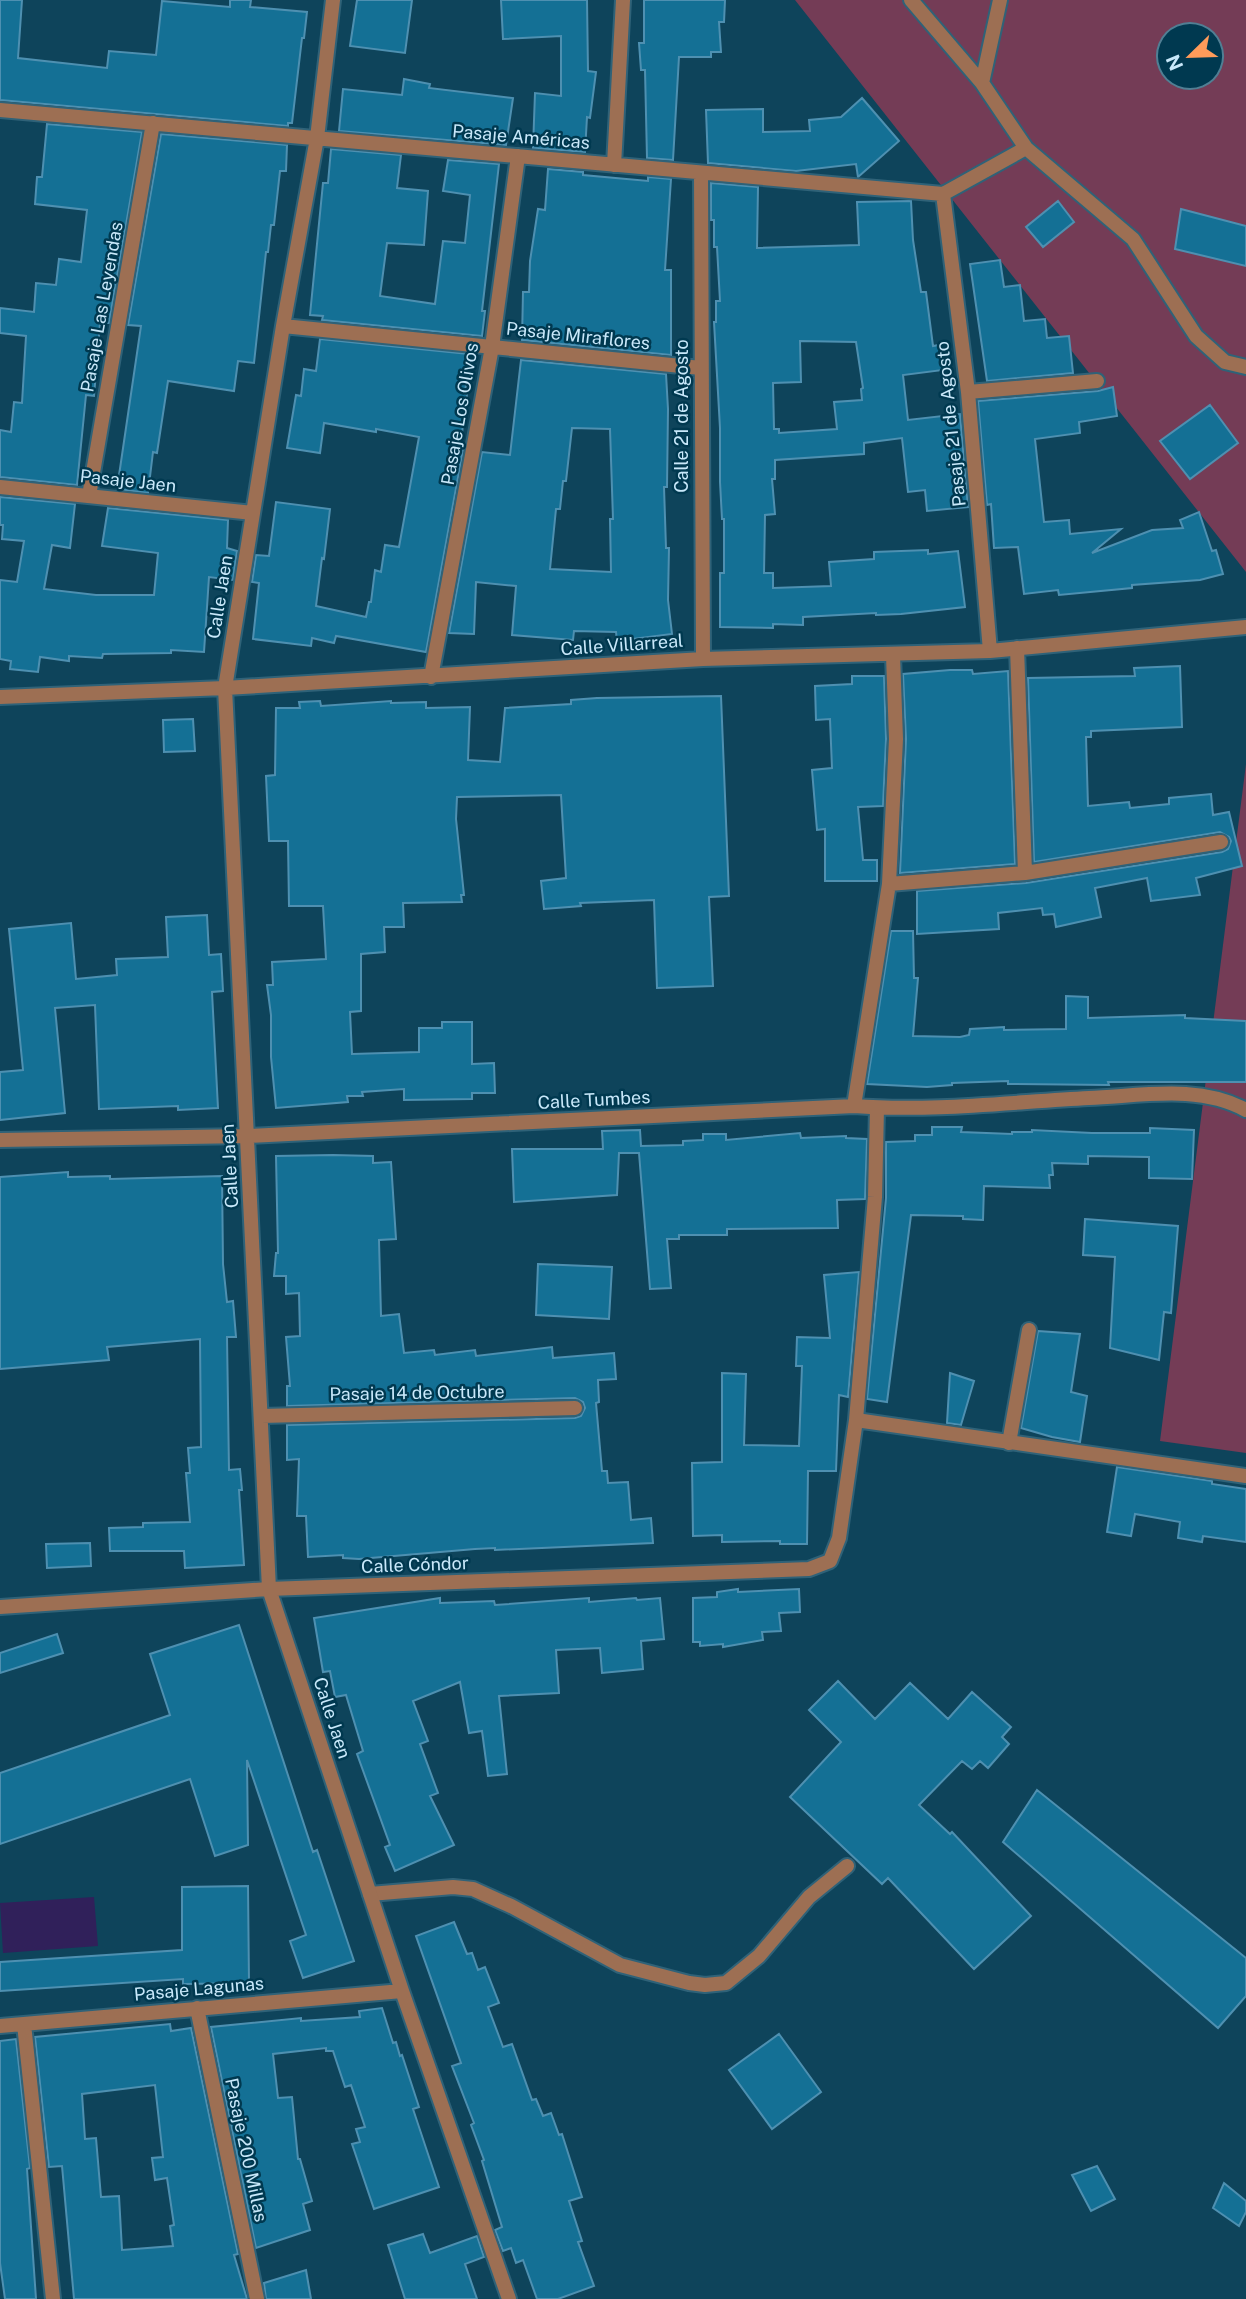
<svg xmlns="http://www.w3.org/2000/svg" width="1246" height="2299" font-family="'Public Sans',sans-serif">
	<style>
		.green { fill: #743c56; fill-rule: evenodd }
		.water { fill: #30205a }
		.building { fill: #147095; stroke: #4e90b1; stroke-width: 2; fill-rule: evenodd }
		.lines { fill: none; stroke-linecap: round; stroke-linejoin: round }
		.service-casing { stroke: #2f6278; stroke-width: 18 }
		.minor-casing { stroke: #2f6278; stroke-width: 18 }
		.service { stroke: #9d6f53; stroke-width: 14 }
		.minor { stroke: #9d6f53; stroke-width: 14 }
		.labels { text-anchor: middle; stroke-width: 5; stroke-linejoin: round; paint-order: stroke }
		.street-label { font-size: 18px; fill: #c8e8fa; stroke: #003950 }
	</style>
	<rect width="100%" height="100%" fill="#0e445b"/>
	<path class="green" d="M795 0H1246V572ZM1169 35H1211V77H1169Z
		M1246 764V1453L1160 1441Z"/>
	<path class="water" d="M94 1897 98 1946 3 1953 0 1903Z"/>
	<path class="building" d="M0 0H22L18 58 107 68 109 51 156 55 162 1 230 7V0H251L250 7 307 12 304 38H302L292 123H288V126L0 100Z
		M357 0H412L405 53 350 46Z
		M501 0H587L588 71 596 72 590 118 587 117 585 152 533 148 535 93 561 96V36L503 39Z
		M644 0H725L724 22H719L721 52H711V57H679L673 160 647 158 645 70H641L639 43H644Z
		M404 79 430 84 429 88 513 98 506 145 339 131 343 89 402 95Z
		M862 98 899 141 858 177 856 164 796 171 708 163 706 110 763 109V132L810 131 809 120 841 117Z
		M47 124 142 132 109 323H100L94 396 86 395 77 485 0 477V430L11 432 14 402 22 403 26 336 0 333V308L34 312 36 283 56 285 59 259 81 262 87 210 35 204 37 177H42Z
		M161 134 287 145 286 171H280L274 225H271L268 252H266L254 363 238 361 234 391 168 381 157 453 153 452 148 493 117 489 141 326 128 325Z
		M331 149 401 155 397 188 428 191 424 245 387 243 380 296 435 304 443 241 465 243 470 195 443 191 448 160 499 164 482 311H485L482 336 322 320 323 316 310 315 323 183H328Z
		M548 169 583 172V175L648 181V177L671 179 665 270H671V355L522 340 523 292H529L530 261 538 209 545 210Z
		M711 183 758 187 757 248 859 245 857 202 911 201 913 240 921 292H926L933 346 939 345 943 370 903 375 908 420 960 414 968 507 927 511 925 490 908 492 902 438 864 443V454L775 460V479H772L775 514 765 515 764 573H773V588L831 586 829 562 874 559V552L928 550V554L958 551 965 607 901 614 876 615V613L803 617V625L773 624V628L720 627V573H724V519H722L720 482V428L714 322H716V301H720L717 247H714V220H711ZM800 341 856 342 863 388 861 389 862 400 834 402 837 429 779 433V429H774L773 383 801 382Z
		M1058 201 1074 222 1043 247 1026 227Z
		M1181 209 1246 226V266L1175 249Z
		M1000 260 1004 287 1020 285 1024 321 1045 319 1047 338 1069 336 1073 373 987 381 970 264Z
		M320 339 469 354 465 394H467L460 449 463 450 426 652 336 636 334 643 312 638 311 646 253 639 259 583 252 582 256 555 269 556 276 502 330 509 324 559 322 558 316 606 366 617 369 602H371L375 570 381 572 385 545 399 547 419 437 376 429V432L324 423 320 453 287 448 296 395 301 396 304 369 316 371Z
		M521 360 666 374 668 409 667 487H664L666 548H669L668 600 672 634 617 641 616 632 574 631 573 640 512 635 516 586 476 582 474 634 449 633 482 452 510 455ZM572 428 610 429 613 519H610L611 572 550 569 556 509H560L563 481H566Z
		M1113 387 1117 416 1079 422 1080 433 1035 439 1044 522 1069 520 1070 534 1121 529 1092 553 1152 530 1183 528 1180 520 1199 512 1212 551 1216 550 1223 574 1200 580 1132 585V588L1059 595 1058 590 1024 594 1018 547 994 548 991 504 987 505 978 401 1098 391Z
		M1210 405 1238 443 1190 479 1160 441Z
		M0 497 75 504 70 548 52 545 44 589 96 595H154L158 553 102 546 108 508 228 520 227 548 237 551 233 580 209 577 204 652 171 650V653L103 654 102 658 69 656V661L40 657 38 672 10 669 11 661 0 659V580L17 582 24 541 2 539 3 525H0Z
		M1180 666 1182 727 1091 731V737H1086L1088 806 1129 802 1130 808 1169 804V798L1211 794 1213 815 1229 812 1242 866 1196 878 1200 895 1151 901 1147 878 1095 888 1101 917 1056 927 1054 914 1043 915 1042 908 998 913 999 929 917 934V891L1026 883 1222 852 1228 849 1231 841 1229 837 1220 832 1034 862 1028 678 1135 676 1134 668Z
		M950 670H972L973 674 1008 671 1015 864 900 873 906 739 903 674Z
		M852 676H884L886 739 883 806 858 807 863 860H877V881H825V829L817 830 812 770 832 768 830 719 816 720 815 686 852 684Z
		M721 696 729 896 709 897 713 986 657 988 654 900 580 903 581 906 544 909 541 881 566 878 561 795 457 797 456 819 464 895H461L462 902 403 903 404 927H384L385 952 361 954V1011L350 1012 352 1054 419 1052V1028H442V1022H472V1064L494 1063 495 1093H472V1099L404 1100V1089L362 1092 363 1096H347L348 1102 276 1108 271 1057V1015L267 985H273L272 962 326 959 323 906H289L288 841H269L266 776 275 775 276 708H300L299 702 320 701 321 706 391 701V703L426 702V708L470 707 468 760 500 762 505 708 571 704V700L597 698Z
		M193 719 195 751 164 752 163 720Z
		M207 915 209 955 221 954 223 991 212 992 218 1108 178 1110V1106L99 1109 95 1005 55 1008 65 1113 0 1120V1072L23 1070 9 929 71 923 76 979 117 975 116 959 168 957 166 917Z
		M891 931H913L914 978H918L913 1036 960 1037 969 1035 970 1029 1004 1027V1030L1066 1029V996L1088 997V1018L1185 1015V1018L1246 1021V1082H1108L1109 1085 1008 1084V1081L952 1083V1085L927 1087 867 1084Z
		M932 1127H962L961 1132 1012 1134V1132H1032V1130L1092 1133H1150V1128L1194 1130 1192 1179 1149 1178V1157L1088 1156V1164L1052 1163 1053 1175H1049L1050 1188 984 1186 983 1220 963 1219V1216L911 1215 887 1402 867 1399 886 1198V1142L915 1141V1135H932Z
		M640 1130 641 1146 683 1145V1141L703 1140V1134H726V1140L800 1133 801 1138 846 1136V1138L867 1139 865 1199 837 1200 838 1228 727 1229V1235H679V1239H667L671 1288 650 1289 639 1153H619L617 1195 514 1202 512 1149H603L602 1131Z
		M333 1155 373 1156V1163L391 1162 396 1239 379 1240 381 1316 399 1314 404 1353 434 1350 435 1355 475 1350 476 1356 552 1347 553 1358 614 1353 616 1379 598 1380 599 1402 596 1403 602 1471H607L608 1483 628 1482 631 1520 651 1518 653 1543 495 1550V1548L475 1549 359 1559 343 1558V1555L308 1557 306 1516H297L299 1459 287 1460V1425L575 1418 581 1416 585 1408 583 1402 575 1398 287 1406V1386H290L286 1337 300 1336 299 1293 286 1294V1276H274L276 1253H278L276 1156Z
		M68 1172V1177L110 1176V1179L222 1176 223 1264 227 1302 233 1301 236 1337H227L229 1470 240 1469 242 1490H239L244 1565 185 1568 184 1551H110L109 1528 143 1527V1523L190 1522 186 1473H190L188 1448 201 1447 200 1339 107 1347 109 1360 0 1369V1177Z
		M1085 1219 1178 1226 1171 1313 1164 1312 1159 1360 1110 1348 1115 1257 1083 1255Z
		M538 1264 612 1267 609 1319 536 1315Z
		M859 1272 848 1397 839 1395 836 1471H808L807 1544H780V1541L722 1542V1535L693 1536 692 1463 722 1462V1373L746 1374 744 1445 799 1446 802 1366H796L797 1337 830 1338 824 1275Z
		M1038 1331 1080 1334 1071 1392 1087 1396 1080 1442 1052 1437 1021 1428Z
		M950 1373 974 1381 961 1425 947 1423Z
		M1117 1467 1212 1481V1484L1246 1489V1542L1203 1536 1202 1542 1178 1538 1180 1522 1135 1514 1131 1536 1107 1532Z
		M90 1543 91 1566 47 1568 46 1544Z
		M738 1589V1592L799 1589 800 1612 779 1613 781 1631 762 1632 763 1640 723 1647V1644L700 1646V1642H693V1598L717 1597V1592Z
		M440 1598V1603L494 1601 495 1605 589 1598V1602L636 1598 637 1600 660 1598 664 1639 641 1641 643 1669 602 1673 600 1648 556 1650 559 1693 499 1696 507 1774 488 1776 482 1731 469 1733 460 1682 413 1701 428 1741 420 1744 438 1793 430 1796 454 1845 395 1871 385 1847 390 1845 357 1754 363 1751 346 1695 335 1697 330 1671 323 1672 314 1618Z
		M239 1625 313 1852 317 1850 354 1961 303 1978 290 1941 306 1935 247 1760 248 1845 215 1856 190 1779 0 1844V1773L170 1715 150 1654Z
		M57 1634 63 1653 0 1673V1653Z
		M838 1681 875 1719 910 1683 948 1719 972 1692 1011 1727 1002 1737 1009 1744 988 1768 980 1761 972 1769 962 1761 919 1805 950 1834 952 1832 1031 1916 974 1969 888 1878 882 1884 790 1797 841 1742 809 1710Z
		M1037 1790 1246 1958V1996L1218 2028 1003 1842Z
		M248 1886 249 1983 183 1984V1979L0 1991V1962L182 1950V1887Z
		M454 1922 467 1954 472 1953 478 1970 485 1967 499 2003 488 2007 503 2047 512 2044 532 2100 536 2099 543 2116 551 2113 559 2135 562 2134 582 2197 569 2201 582 2241 578 2242 594 2286 558 2299H537L523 2260 516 2263 511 2248 503 2251 495 2230 502 2227 482 2161 484 2160 471 2125 474 2123 452 2066 461 2063 416 1936Z
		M382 2008 393 2043 396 2042 400 2056 402 2055 419 2107 413 2109 439 2187 374 2209 352 2144 360 2142 356 2129 365 2127 351 2085 345 2087 333 2051H326V2048L273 2054 278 2098 292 2097 298 2159H300L312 2201 303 2204 310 2230 256 2248 211 2027 301 2018V2021L360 2017 359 2011Z
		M170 2024 171 2031 191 2028 238 2254 234 2255 247 2299H74L62 2166 49 2167 35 2037ZM155 2085 163 2157 152 2158 155 2180 167 2178 174 2225 170 2226 173 2246 122 2250 119 2196 101 2197 96 2138 85 2139 82 2094Z
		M779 2034 821 2092 772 2129 729 2070Z
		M16 2039 30 2168 27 2169 36 2299H5L0 2263V2041Z
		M1097 2166 1115 2199 1091 2211 1072 2175Z
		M1224 2183 1246 2201V2212L1239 2226 1213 2208Z
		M423 2234 430 2253 477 2236 484 2257 465 2264 477 2299H405L388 2245Z
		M306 2270 311 2299H266L264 2283Z"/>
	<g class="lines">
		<g class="service-casing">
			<path id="service" d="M1009 1443 1029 1330
				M370 1894 453 1887 473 1889 511 1906 620 1965 689 1983 705 1985 726 1983 759 1956 809 1897 847 1866"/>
		</g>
		<g class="minor-casing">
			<path id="minor" d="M333 0 317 138 283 326 225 688 269 1589 402 1991 509 2299
				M911 0 982 83 1026 148 1133 239 1196 336 1225 362 1246 367
				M982 83 1000 0
				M0 110 943 194 1026 148
				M614 165 623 0
				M701 173 703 659
				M943 194 968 392 990 651
				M283 326 701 368
				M968 392 1097 381
				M0 487 253 513
				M89 496 153 123
				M1017 648 1025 873
				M431 677 492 347 518 156
				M0 697 225 688 703 659 990 651 1246 627
				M889 884 1025 873 1221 842
				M854 1106 889 884 896 739 893 655
				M0 1140 248 1136 854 1106C931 1112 1012 1102 1089 1098 1141 1096 1199 1084 1246 1110
				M261 1416 575 1408
				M856 1420 1246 1476
				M0 1607 269 1589 809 1569 830 1561 839 1538 856 1420 875 1197 877 1108
				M197 2008 257 2299
				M24 2024 53 2299
				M0 2026 402 1991"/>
		</g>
		<use href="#service" class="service"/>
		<use href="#minor" class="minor"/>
	</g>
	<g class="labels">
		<g class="street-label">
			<text transform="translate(521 137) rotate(5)" y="6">Pasaje Américas</text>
			<text transform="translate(102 307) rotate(-80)" y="6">Pasaje Las Leyendas</text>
			<text transform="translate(578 336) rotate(6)" y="6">Pasaje Miraflores</text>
			<text transform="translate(460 414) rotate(-80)" y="6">Pasaje Los Olivos</text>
			<text transform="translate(682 416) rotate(-90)" y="6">Calle 21 de Agosto</text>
			<text transform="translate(951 424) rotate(-96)" y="6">Pasaje 21 de Agosto</text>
			<text transform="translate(128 481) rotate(6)" y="6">Pasaje Jaen</text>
			<text transform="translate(220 597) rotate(-81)" y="6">Calle Jaen</text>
			<text transform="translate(622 645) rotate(-4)" y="6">Calle Villarreal</text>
			<text transform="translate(594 1100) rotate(-3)" y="6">Calle Tumbes</text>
			<text transform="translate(230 1166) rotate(-93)" y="6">Calle Jaen</text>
			<text transform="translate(417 1393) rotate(-1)" y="6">Pasaje 14 de Octubre</text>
			<text transform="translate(415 1565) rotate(-2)" y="6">Calle Cóndor</text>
			<text transform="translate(332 1718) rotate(72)" y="6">Calle Jaen</text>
			<text transform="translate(199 1989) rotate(-5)" y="6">Pasaje Lagunas</text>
			<text transform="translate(246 2150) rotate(78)" y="6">Pasaje 200 Millas</text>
		</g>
	</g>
	<g transform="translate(1190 56) rotate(247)"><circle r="33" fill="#003950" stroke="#507f94" stroke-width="2"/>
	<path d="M0-5L12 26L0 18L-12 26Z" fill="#ff9b5a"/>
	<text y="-10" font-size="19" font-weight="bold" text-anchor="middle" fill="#c8e8fa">N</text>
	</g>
</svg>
